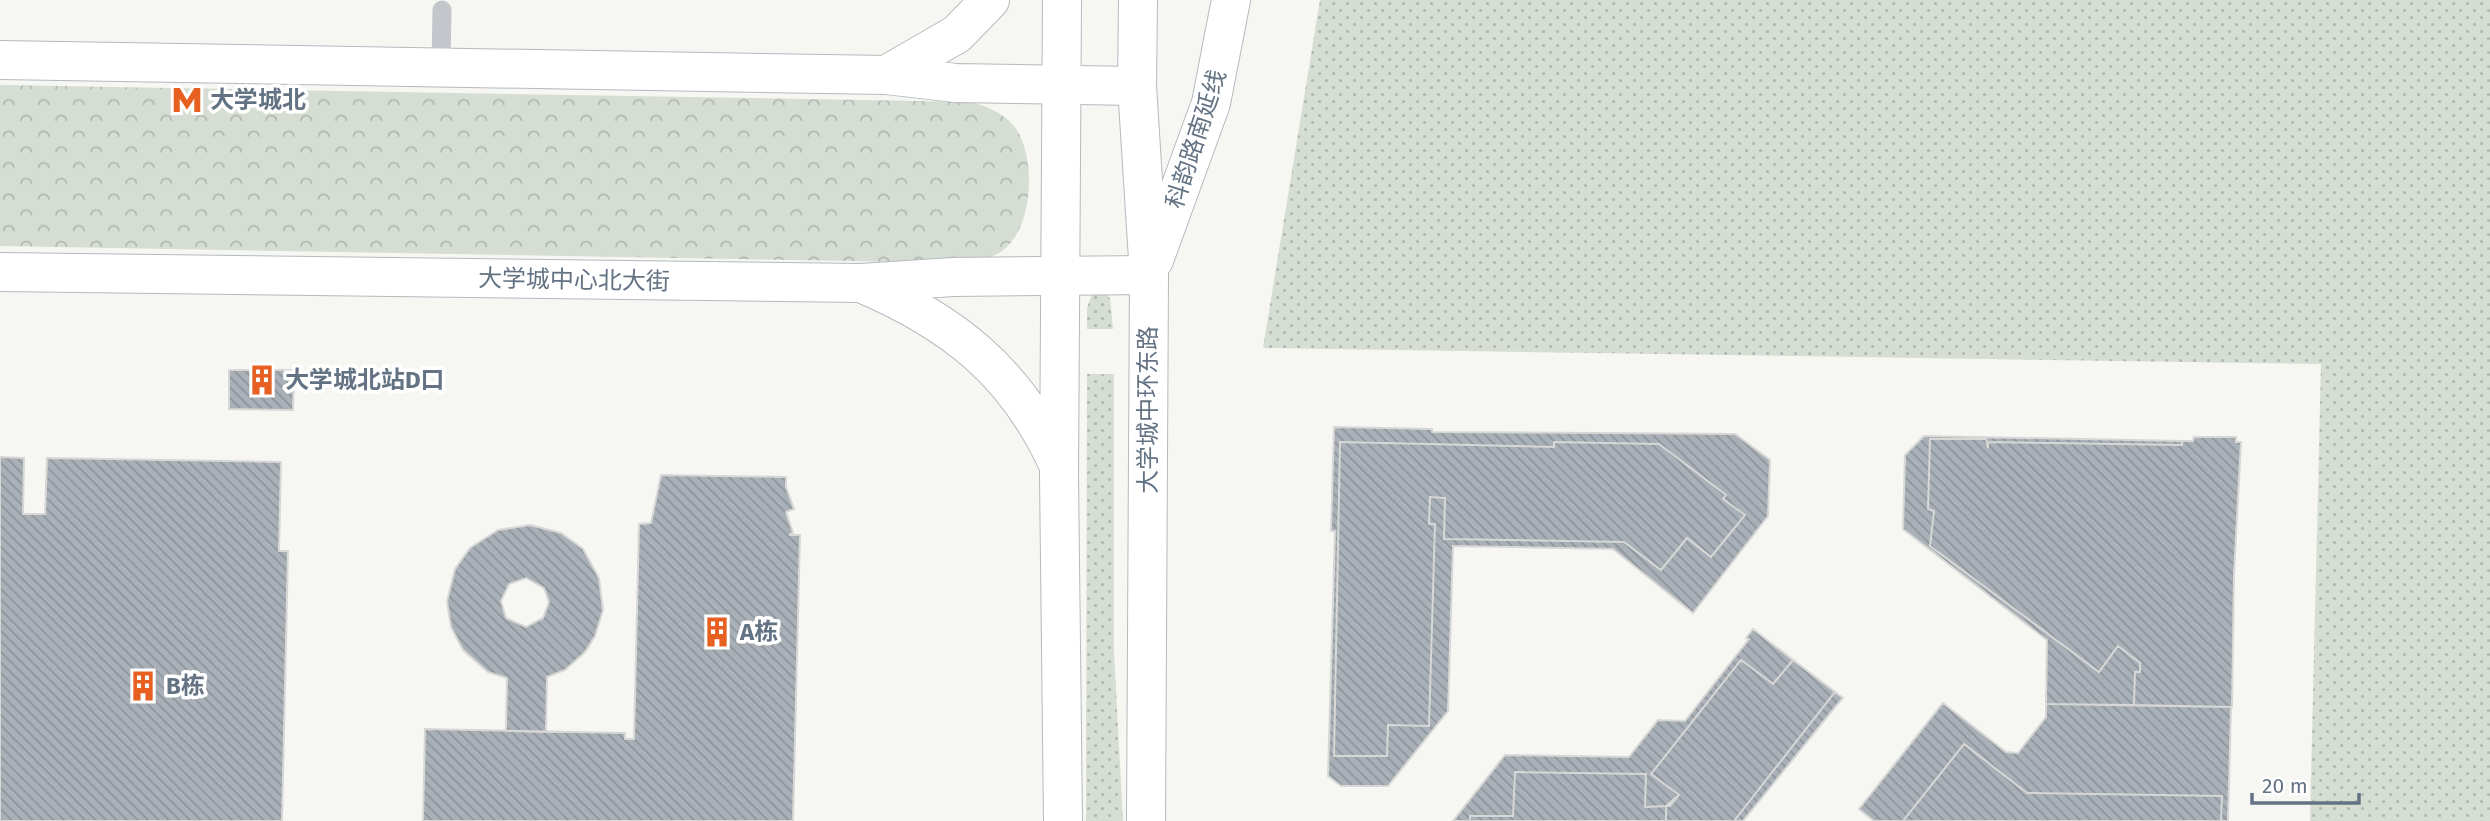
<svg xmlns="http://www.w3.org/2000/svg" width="2490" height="821" font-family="'Fira Sans','Noto Sans SC',sans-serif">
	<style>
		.grass { fill: url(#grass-dots) }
		.park { fill: url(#park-crowns) }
		.building { fill: url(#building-back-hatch); stroke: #d7d7d5; stroke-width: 2; fill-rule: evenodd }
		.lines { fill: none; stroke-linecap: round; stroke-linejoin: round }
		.secondary-casing { stroke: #b5babf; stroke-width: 40 }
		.primary-casing { stroke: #b6babe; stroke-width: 40 }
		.lane { stroke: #c3c6ca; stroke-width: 19 }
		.secondary { stroke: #fff; stroke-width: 38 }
		.primary { stroke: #fff; stroke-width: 38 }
		.labels { text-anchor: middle; stroke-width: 7; stroke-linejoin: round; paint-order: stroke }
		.poi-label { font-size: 24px; font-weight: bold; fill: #647384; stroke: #fff; text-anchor: start }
		.street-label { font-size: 24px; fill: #647384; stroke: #fff }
	</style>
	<defs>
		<pattern id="grass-dots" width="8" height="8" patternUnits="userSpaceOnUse" patternTransform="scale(1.75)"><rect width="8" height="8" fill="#d6ddd3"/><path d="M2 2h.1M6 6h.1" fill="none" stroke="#b1b8b1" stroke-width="1.8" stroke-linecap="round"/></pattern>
		<pattern id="park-crowns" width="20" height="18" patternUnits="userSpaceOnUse" patternTransform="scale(1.75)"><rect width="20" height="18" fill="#d6ddd3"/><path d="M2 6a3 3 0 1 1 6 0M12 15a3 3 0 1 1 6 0" fill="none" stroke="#b1b8b1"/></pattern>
		<pattern id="building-back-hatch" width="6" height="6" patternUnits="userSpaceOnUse" patternTransform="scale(1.75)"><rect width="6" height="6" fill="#a9b0b7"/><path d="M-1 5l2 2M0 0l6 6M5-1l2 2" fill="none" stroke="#8d949a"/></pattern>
	</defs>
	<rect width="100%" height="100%" fill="#f6f6f2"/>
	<path class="grass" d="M1320 0H2490V821H2310L2321 364 1263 348Z
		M1092 294H1105L1110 298 1113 329H1087V308Z
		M1087 374H1114V652L1123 821H1086Z"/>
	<path class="park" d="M0 85 972 102C988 107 1003 113 1014 126 1037 156 1034 228 1002 251 991 259 978 260 966 263L0 246Z"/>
	<path class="building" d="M229 370H294L293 410 229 409Z
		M1334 427 1432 429V432L1735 434 1770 460 1768 516 1693 613 1613 549 1453 546 1448 711 1388 786H1341L1328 776 1335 531H1331ZM1340 442 1554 447V442L1659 444 1726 495 1723 499 1745 515 1711 557 1687 538 1661 570 1624 542 1444 539 1445 498 1430 497 1429 524H1435L1429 726 1388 725 1387 756H1334Z
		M1924 436 2182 441V445L1988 442V448L1986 439H1930L1928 509 1934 511 1930 546 2099 672 2118 646 2140 663V672H2135L2134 705 2046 704 2047 640 1903 529 1905 455Z
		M2194 437H2236V442H2241L2234 574 2232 707 2134 705 2135 672H2140V663L2118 646 2099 672 1930 546 1934 511 1928 509 1930 439H1986L1988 448V442L2182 445V441H2193Z
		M1340 442 1554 447V442L1659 444 1726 495 1723 499 1745 515 1711 557 1687 538 1661 570 1624 542 1444 539 1445 498 1430 497 1429 524H1435L1429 726 1388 725 1387 756H1334Z
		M0 457 24 458 23 514H45L47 458 281 462 279 551H288L282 821H0Z
		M661 475 786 477V487L794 509 786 512 793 533 789 535H800L793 821H423L425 729 625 733V739H634L639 524 651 523Z
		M530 525 561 533 583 549 599 578 603 610 595 636 585 652 565 670 547 677 546 732 506 731 507 678 488 672 463 650 451 627 447 601 455 569 470 548 498 530ZM526 578 544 588 549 602 543 618 526 627 506 618 501 601 509 584Z
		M1753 629 1793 660 1773 684 1741 660 1651 774 1679 795 1670 806 1645 807 1646 774 1515 772 1513 816H1470V821H1453L1505 755 1629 757 1658 720 1685 721 1749 639 1746 638Z
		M1741 660 1773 684 1793 660 1835 692 1734 821H1666V806L1679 795 1651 774Z
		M1835 692 1843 698 1836 706 1743 821H1734Z
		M1943 703 2006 752 2018 753 2046 717V704L2231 707 2228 821H2221L2222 796 2027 793 1964 744 1903 821H1874L1859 809Z
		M1964 744 2027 793 2222 796 2221 821H1903Z
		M1515 772 1646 774 1645 807 1666 806V821H1470V816H1513Z"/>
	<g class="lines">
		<g class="secondary-casing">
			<path id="secondary" d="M0 60 886 75 956 83 1137 86
				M0 272 861 283 953 277 1149 275"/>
		</g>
		<g class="primary-casing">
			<path id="primary" d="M1062 0 1059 475 1063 821
				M1138 0 1137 86 1149 275 1146 821
				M886 75 957 34 990 0
				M1154 260 1211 103 1231 0
				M861 283C953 322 1016 372 1058 464"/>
		</g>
		<path class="lane" d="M441 68 442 10"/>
		<use href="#secondary" class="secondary"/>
		<use href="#primary" class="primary"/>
	</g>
	<defs>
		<g id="metro-bare" transform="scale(2.415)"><path d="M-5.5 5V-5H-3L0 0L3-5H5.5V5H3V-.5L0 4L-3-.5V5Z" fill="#e86021" stroke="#fff" stroke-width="2.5" paint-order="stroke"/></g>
		<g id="building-bare" transform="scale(2.415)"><path d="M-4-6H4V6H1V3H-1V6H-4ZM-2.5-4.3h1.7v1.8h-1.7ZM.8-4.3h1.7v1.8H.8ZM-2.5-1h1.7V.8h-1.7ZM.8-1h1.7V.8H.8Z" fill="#e86021" stroke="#fff" stroke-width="2.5" paint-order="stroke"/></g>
	</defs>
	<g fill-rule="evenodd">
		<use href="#metro-bare" x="187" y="100"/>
		<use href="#building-bare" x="262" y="380"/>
		<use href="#building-bare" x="717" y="632"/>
		<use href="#building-bare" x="143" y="686"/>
	</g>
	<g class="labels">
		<g class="poi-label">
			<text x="210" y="108">大学城北</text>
			<text x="285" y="388">大学城北站D口</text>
			<text x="740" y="640">A栋</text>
			<text x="166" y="694">B栋</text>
		</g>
		<g class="street-label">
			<text transform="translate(1196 139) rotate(-72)" y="8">科韵路南延线</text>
			<text transform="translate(574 280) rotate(1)" y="8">大学城中心北大街</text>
			<text transform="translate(1148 410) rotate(-90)" y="8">大学城中环东路</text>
		</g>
	</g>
	<path d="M2252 793v10h107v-10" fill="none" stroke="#647384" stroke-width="3.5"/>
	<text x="2262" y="793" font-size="21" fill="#647384" stroke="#ffffff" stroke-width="5" paint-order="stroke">20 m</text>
</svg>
